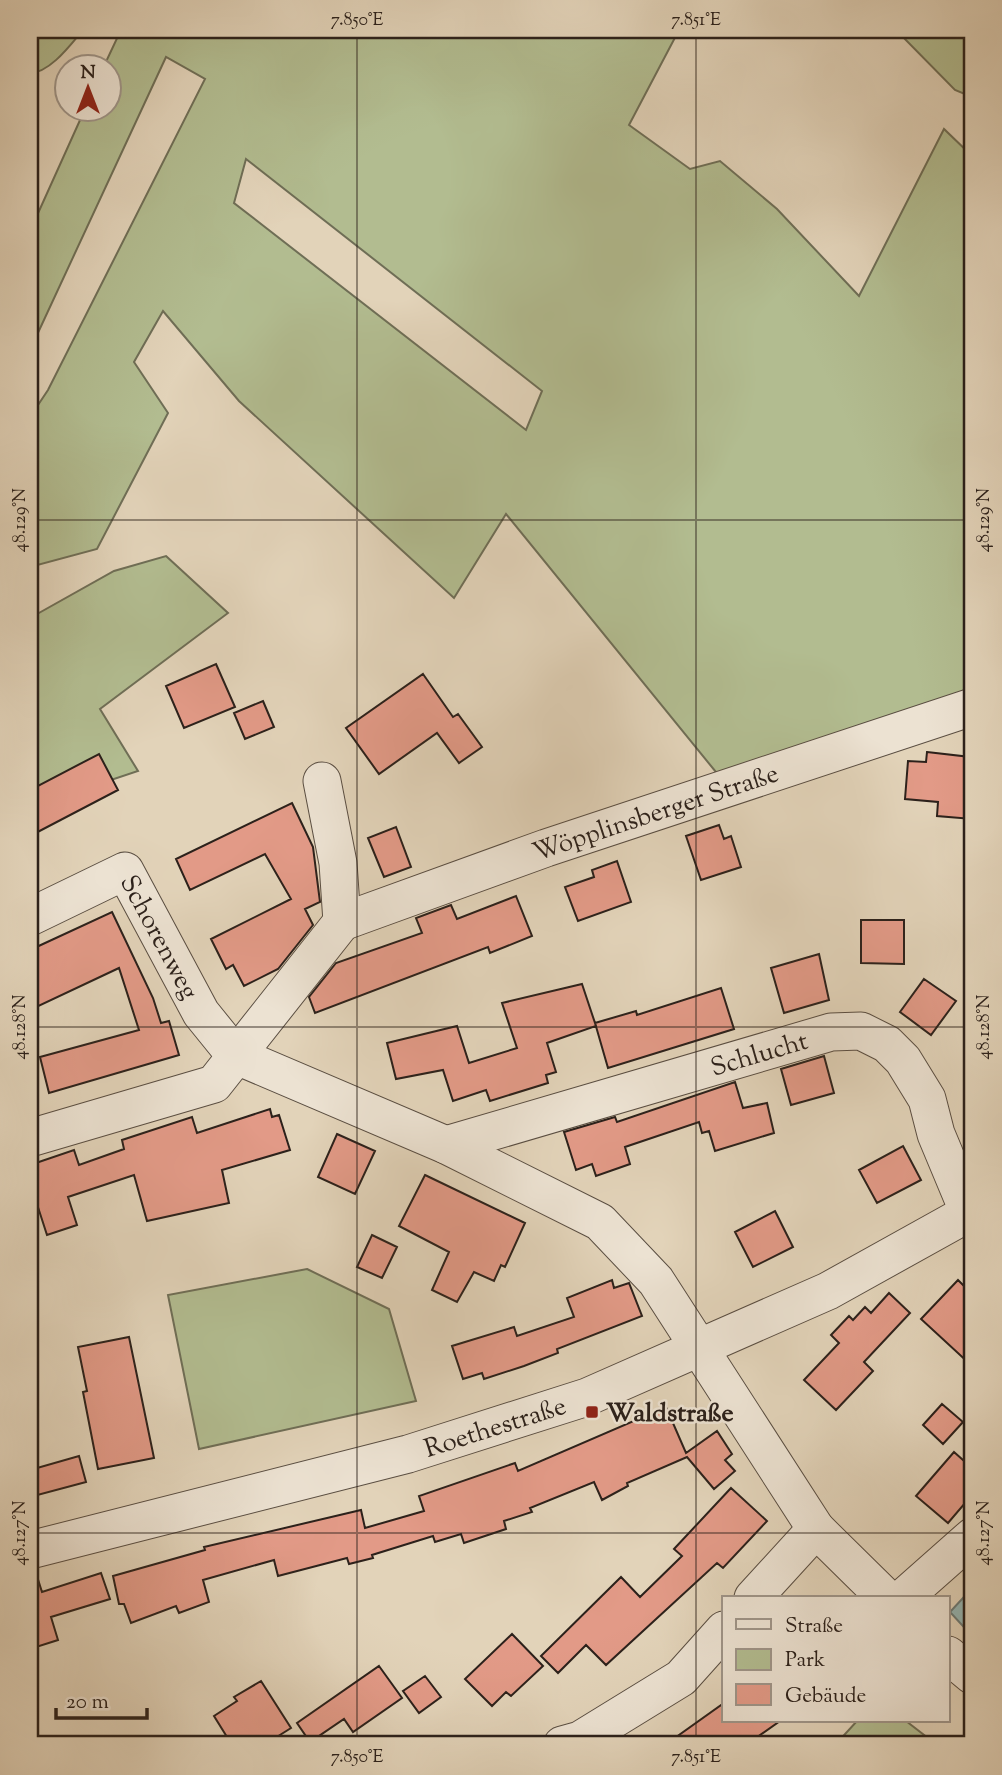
<svg xmlns="http://www.w3.org/2000/svg" width="1002" height="1775" font-family="'Sorts Mill Goudy',serif">
	<style>
		.green { fill: #b2bc90; stroke: #6f6e56; stroke-width: 2; fill-rule: evenodd }
		.water { fill: #96b7b5; stroke: #6c7b77; stroke-width: 2 }
		.building { fill: #e29a87; stroke: #2c211b; stroke-width: 2 }
		.lines { fill: none; stroke-linecap: round; stroke-linejoin: round }
		.minor-casing { stroke: #5a4e42; stroke-width: 39 }
		.minor { stroke: #ece2d2; stroke-width: 37 }
		.ticks { fill: none; stroke: #2c211b; stroke-width: 2; stroke-opacity: 0.45 }
		.poi-dot { fill: #8f2418; stroke: #ece2d2; stroke-width: 2.5 }
		.labels { text-anchor: middle; stroke-width: 5; stroke-linejoin: round; paint-order: stroke }
		.street-label { font-size: 26px; fill: #2c211b; stroke: #ece2d2 }
		.poi-label { font-size: 26px; font-weight: bold; fill: #2c211b; stroke: #ece2d2; text-anchor: start }
		.neatline { fill: none; stroke: #2c211b; stroke-width: 2.5 }
		.ticks-label { font-size: 18px; text-anchor: middle; fill: #2c211b }
	</style>
	<rect width="100%" height="100%" fill="#e2d3b9"/>
	<filter id="stains"><feTurbulence type="fractalNoise" baseFrequency=".00286" numOctaves="4"/><feColorMatrix values="0 0 0 0 .2 0 0 0 0 .09 0 0 0 0 .02 0 0 0 .5 -.17"/></filter>
	<radialGradient id="worn" r=".72"><stop offset=".6" stop-color="#630" stop-opacity="0"/><stop offset="1" stop-color="#630" stop-opacity=".3"/></radialGradient>
	<path class="green" d="M30 30H83C71 44 50 73 30 73Z
		M118 30H679L629 125 690 169 720 161 777 209 859 296 944 129 972 156V695L720 777 506 514 454 598 239 401 163 311 134 362 168 413 97 549 30 567V417L48 390 205 79 166 57 30 350V231L85 109 108 108V66H104L120 32ZM246 159 542 391 526 430 234 203Z
		M896 30H972V97L955 90Z
		M166 556 228 613 100 709 138 771 30 807V618L114 571Z
		M307 1269 389 1309 416 1401 199 1449 168 1295Z
		M857 1721H906L937 1745H835Z"/>
	<path class="water" d="M963 1598 972 1606V1636L950 1612Z"/>
	<path class="building" d="M216 664 235 707 184 728 166 686Z
		M423 674 453 717 458 714 482 747 459 763 437 733 379 774 346 728Z
		M263 701 274 727 245 739 234 713Z
		M927 752 970 757 968 776 972 777V819L937 816 938 802 905 799 908 761 926 762Z
		M99 754 118 790 30 836V790Z
		M292 803 313 847 320 902 305 909 313 925 278 969 244 986 233 965 226 969 211 939 291 899 265 854 190 890 176 859Z
		M719 825 724 839 731 836 741 867 701 880 686 836Z
		M396 827 411 867 384 877 368 838Z
		M617 861 631 902 578 921 565 887 594 877 592 870Z
		M516 896 532 936 490 953 488 947 315 1013 309 997 336 963 422 933 416 918 451 905 457 919Z
		M112 912 153 998 161 1023 169 1021 179 1055 49 1093 40 1057 139 1030 119 968 30 1010V950Z
		M861 920H904V964L861 963Z
		M819 954 829 1000 784 1013 771 968Z
		M924 979 956 1001 931 1035 900 1012Z
		M582 984 596 1026 547 1043 556 1072 546 1075 548 1083 490 1101 486 1090 453 1101 443 1070 396 1079 387 1043 457 1026 469 1063 517 1048 502 1003Z
		M721 988 734 1029 608 1068 595 1023 636 1011 637 1015Z
		M824 1056 834 1093 791 1105 781 1069Z
		M735 1082 743 1108 767 1103 774 1133 715 1151 709 1131 702 1133 699 1122 625 1147 630 1164 596 1176 592 1164 576 1170 564 1132 615 1117 617 1122Z
		M270 1109 272 1117 279 1115 290 1150 222 1170 229 1203 147 1221 134 1175 68 1197 77 1225 47 1235 36 1201 30 1203V1165L74 1150 79 1165 124 1149 122 1140 192 1117 197 1133Z
		M337 1134 375 1151 355 1194 318 1177Z
		M903 1146 921 1180 877 1203 859 1170Z
		M425 1175 525 1223 505 1267 501 1265 494 1281 474 1272 457 1302 432 1290 449 1252 399 1226Z
		M775 1211 793 1247 753 1267 735 1232Z
		M372 1235 397 1247 382 1278 357 1267Z
		M612 1280 614 1288 629 1283 642 1316 557 1349 558 1353 524 1366 484 1379 482 1373 463 1379 452 1346 514 1327 517 1336 574 1317 567 1298Z
		M958 1280 972 1294V1366L921 1319Z
		M889 1293 910 1313 864 1362 873 1371 836 1410 804 1380 839 1343 831 1335 849 1316 853 1320 865 1307 871 1313Z
		M129 1337 154 1458 98 1469 83 1392 87 1391 78 1347Z
		M942 1404 963 1422 943 1444 923 1425Z
		M666 1407 686 1453 717 1431 732 1454 725 1460 735 1471 714 1489 687 1457 627 1483 628 1486 602 1500 594 1482 530 1508 532 1512 504 1521 506 1529 464 1543 461 1534 435 1542 433 1536 372 1555 373 1558 349 1564 347 1558 278 1576 274 1560 203 1580 209 1602 179 1613 176 1606 131 1623 124 1604H119L113 1576 205 1550 204 1547 361 1510 365 1528 424 1511 419 1496 515 1463 518 1471Z
		M954 1452 972 1468V1495L948 1523 916 1496Z
		M79 1456 86 1482 30 1497V1470Z
		M731 1488 767 1521 723 1568 717 1563 606 1665 586 1645 558 1673 541 1656 621 1577 640 1597 682 1556 674 1549Z
		M30 1570H35L42 1592 101 1573 110 1599 51 1617 58 1640 30 1649Z
		M512 1634 543 1666 511 1696 506 1692 492 1706 465 1679Z
		M379 1666 402 1698 353 1732 344 1719 310 1742 297 1723Z
		M425 1676 441 1697 419 1713 403 1691Z
		M261 1681 291 1728 264 1745H232L214 1716 237 1701 234 1697Z
		M724 1703V1721H780L746 1745H665Z"/>
	<g class="lines">
		<g class="minor-casing">
			<g id="minor">
				<path id="s1" d="M30 917 125 871 201 1013 235 1055 446 1145 600 1222 656 1281 816 1529 886 1598"/>
				<path id="s2" d="M342 922 546 848 972 707"/>
				<path d="M30 1138 214 1084 342 922 338 863 322 781"/>
				<path id="s3" d="M446 1145 831 1032 861 1031 887 1044 903 1060 927 1099 936 1134 969 1213"/>
				<path id="s4" d="M30 1550 408 1454 587 1397 828 1291 972 1211"/>
				<path d="M753 1598 816 1529"/>
				<path d="M903 1598 972 1537"/>
				<path d="M948 1655 972 1675"/>
				<path d="M562 1745 580 1740 681 1678 724 1630"/>
			</g>
		</g>
		<use href="#minor" class="minor"/>
	</g>
	<path class="ticks" d="M357 30V1745M696 30V1745M30 520H972M30 1027H972M30 1533H972"/>
	<rect class="poi-dot" x="585" y="1405" width="14" height="14" rx="3.5"/>
	<g class="labels">
		<g class="street-label">
			<text dy="9" stroke="none"><textPath href="#s2" startOffset="332">Wöpplinsberger Straße</textPath></text>
			<text dy="9" stroke="none"><textPath href="#s1" startOffset="180">Schorenweg</textPath></text>
			<text dy="9" stroke="none"><textPath href="#s3" startOffset="326">Schlucht</textPath></text>
			<text dy="9" stroke="none"><textPath href="#s4" startOffset="481">Roethestraße</textPath></text>
		</g>
		<g class="poi-label">
			<text x="606" y="1421">Waldstraße</text>
		</g>
	</g>
	<rect width="1002" height="1775" fill="none" stroke="#e2d3b9" stroke-width="77"/>
	<rect x="722" y="1596" width="228" height="126" fill="#ece2d2" stroke="#9f9589" stroke-width="2"/>
	<rect x="736" y="1619" width="35" height="10" fill="#ece2d2" stroke="#9f9589" stroke-width="2"/>
	<text x="785" y="1632" font-size="21" fill="#2c211b">Straße</text>
	<rect x="736" y="1649" width="35" height="21" fill="#b2bc90" stroke="#9f9589" stroke-width="2"/>
	<text x="785" y="1666" font-size="21" fill="#2c211b">Park</text>
	<rect x="736" y="1684" width="35" height="21" fill="#e29a87" stroke="#9f9589" stroke-width="2"/>
	<text x="785" y="1702" font-size="21" fill="#2c211b">Gebäude</text>
	<g transform="translate(88 88)"><circle r="33" fill="#ece2d2" stroke="#9f9589" stroke-width="2"/>
	<path d="M0-5L12 26L0 18L-12 26Z" fill="#8f2418"/>
	<text y="-10" font-size="19" font-weight="bold" text-anchor="middle" fill="#2c211b">N</text>
	</g>
	<path d="M56 1708v10h91v-10" fill="none" stroke="#2c211b" stroke-width="3.5"/>
	<text x="66" y="1708" font-size="21" fill="#2c211b" stroke="#ece2d2" stroke-width="5" paint-order="stroke">20 m</text>
	<rect x="38" y="38" width="926" height="1698" class="neatline"/>
	<g class="ticks-label">
		<text x="357" y="25">7.850°E</text>
		<text x="696" y="25">7.851°E</text>
		<text transform="translate(19 520) rotate(-90)" y="6">48.129°N</text>
		<text transform="translate(983 520) rotate(-90)" y="6">48.129°N</text>
		<text transform="translate(19 1027) rotate(-90)" y="6">48.128°N</text>
		<text transform="translate(983 1027) rotate(-90)" y="6">48.128°N</text>
		<text transform="translate(19 1533) rotate(-90)" y="6">48.127°N</text>
		<text transform="translate(983 1533) rotate(-90)" y="6">48.127°N</text>
		<text x="357" y="1762">7.850°E</text>
		<text x="696" y="1762">7.851°E</text>
	</g>
	<rect width="100%" height="100%" filter="url(#stains)"/>
	<rect width="100%" height="100%" fill="url(#worn)"/>
</svg>
